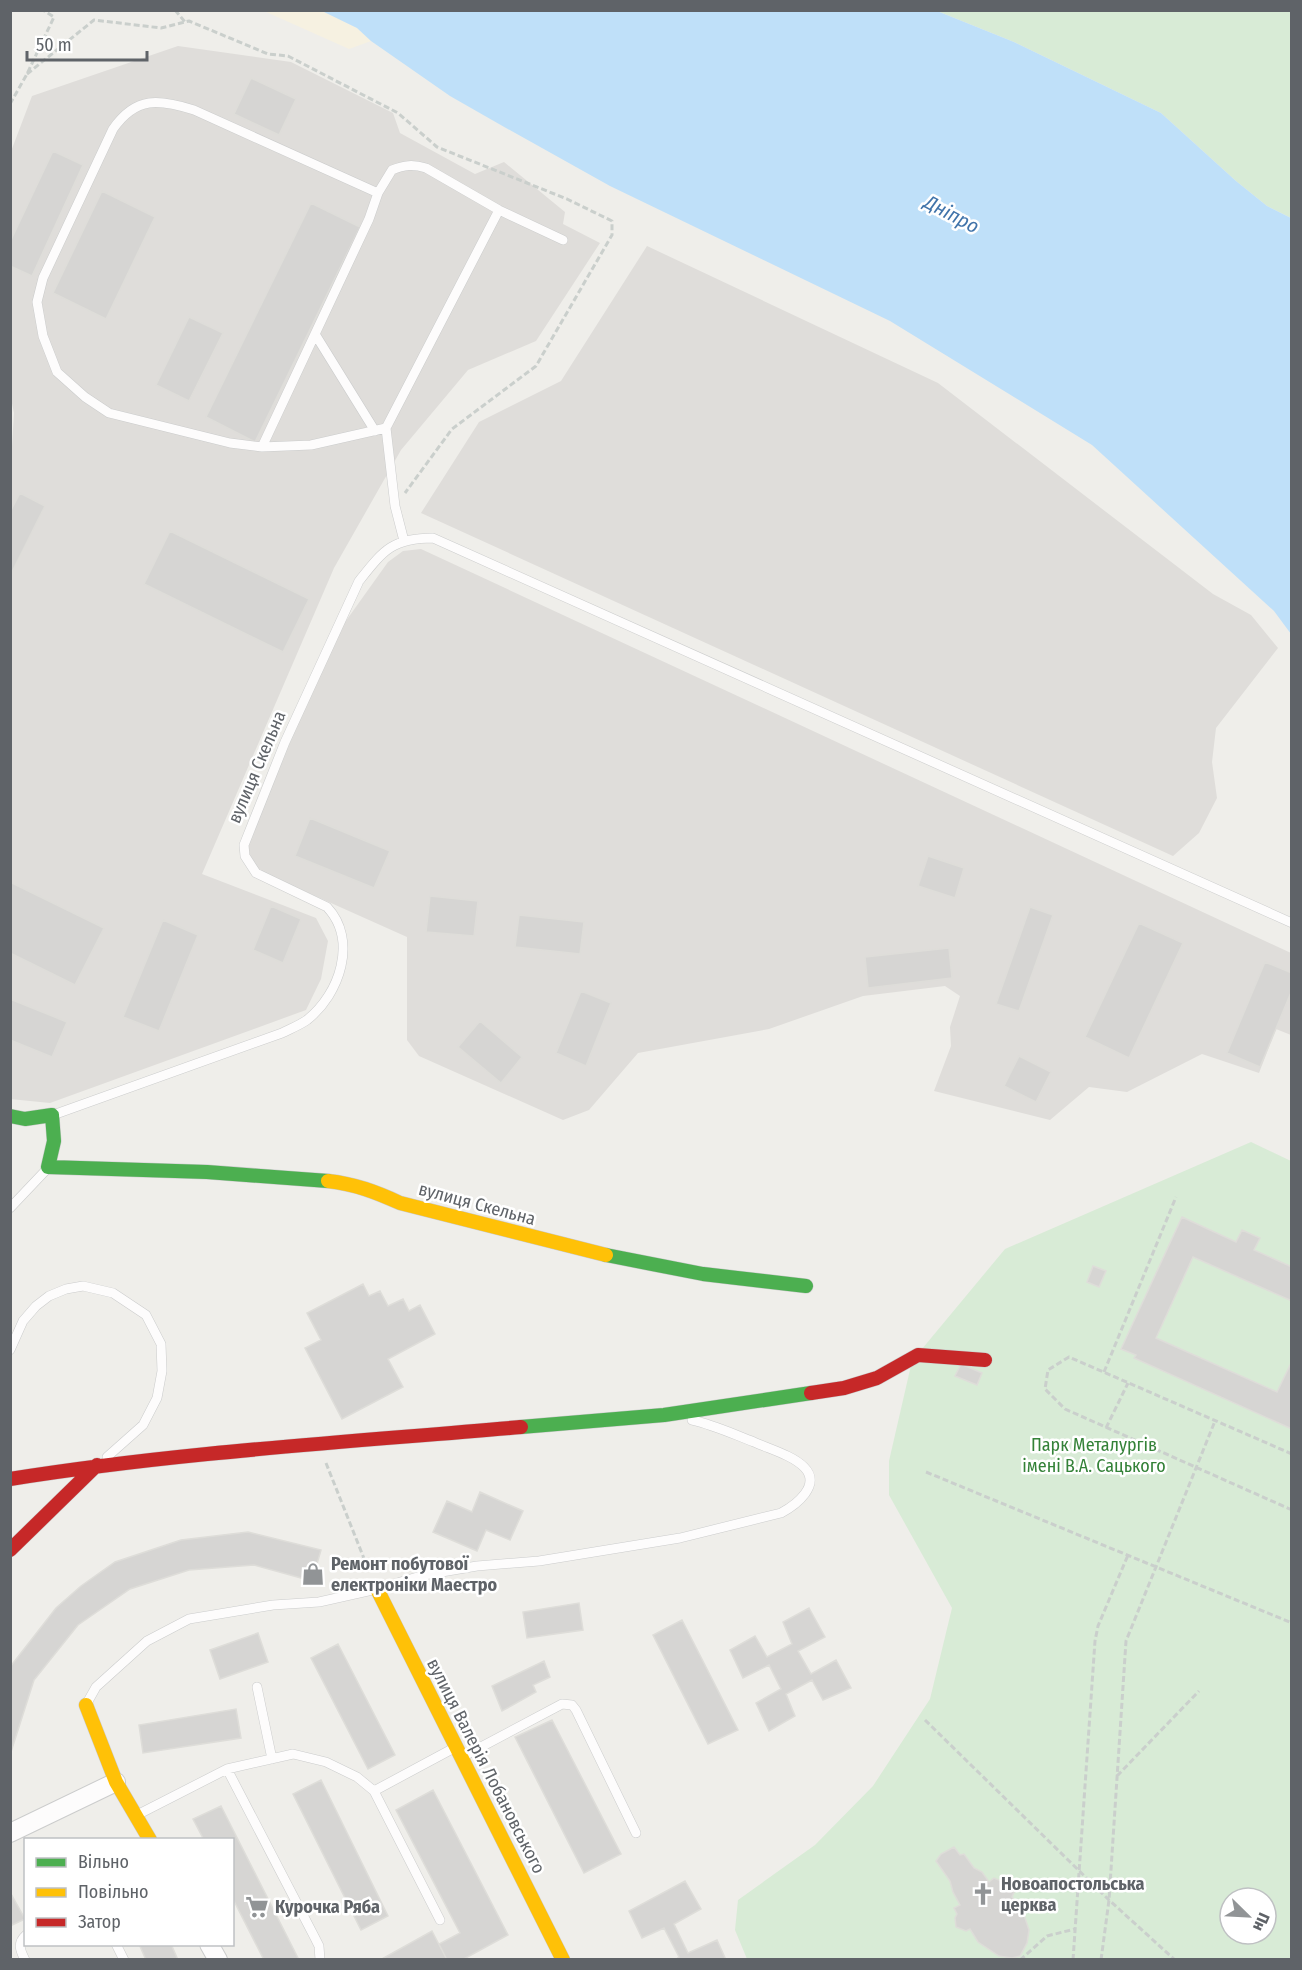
<svg xmlns="http://www.w3.org/2000/svg" width="1302" height="1970" font-family="'Fira Sans Condensed',sans-serif">
	<style>
		.industrial { fill: #dfddda }
		.green { fill: #d8ebd6; fill-rule: evenodd }
		.sand { fill: #f6f1e1 }
		.water { fill: #bfe0f9 }
		.building { fill: #d6d5d3; stroke: #deddd9; stroke-width: 1.5 }
		.lines { fill: none; stroke-linecap: round; stroke-linejoin: round }
		.lane-casing { stroke: #cbcccc; stroke-width: 10 }
		.street-casing { stroke: #cbcccc; stroke-width: 20 }
		.fast-casing { stroke: #cacacb; stroke-width: 15 }
		.slow-casing { stroke: #cacacb; stroke-width: 15 }
		.jam-casing { stroke: #cacacb; stroke-width: 15 }
		.path { stroke: #cacfcc; stroke-width: 3; stroke-dasharray: 6 3; stroke-linecap: butt }
		.lane { stroke: #fdfcfc; stroke-width: 9 }
		.street { stroke: #fdfcfc; stroke-width: 18 }
		.fast { stroke: #4caf50; stroke-width: 14 }
		.slow { stroke: #ffc107; stroke-width: 14 }
		.jam { stroke: #c62828; stroke-width: 14 }
		.labels { text-anchor: middle; stroke-width: 5; stroke-linejoin: round; paint-order: stroke }
		.street-label { font-size: 18px; fill: #5f6368; stroke: #fff }
		.park-label { font-size: 18px; fill: #348238; stroke: #fff }
		.poi-label { font-size: 18px; font-weight: bold; fill: #5f6368; stroke: #fff; text-anchor: start }
		.water-label { font-size: 20px; font-style: italic; fill: #4174aa; stroke: #fff }
	</style>
	<rect width="100%" height="100%" fill="#efeeea"/>
	<path class="industrial" d="M178 46 291 62 393 113 400 133 475 174 504 162 565 212 563 224 600 243 536 341 468 370 401 450 334 568 202 874 316 918 328 941 321 979 306 1010 50 1103 10 1099V480L14 413 10 394V154L32 96Z
		M647 246 938 383 1213 594 1251 615 1278 648 1216 728 1212 762 1217 798 1199 833 1173 856 421 513 479 422 561 381Z
		M421 549 1291 953V1035L1276 1029 1259 1073 1202 1054 1127 1092 1089 1087 1050 1120 934 1091 951 1046 950 1027 960 996 945 986 863 996 769 1029 638 1053 589 1110 563 1120 419 1056 407 1040V937L255 869 242 850 333 639 388 562 403 551Z"/>
	<path class="green" d="M937 11H1291V218L1267 206 1236 181 1161 113 1014 42Z
		M1251 1142 1291 1161V1959H747L735 1930 738 1900 815 1845 873 1786 930 1699 952 1608 889 1495V1461L912 1361 1005 1249ZM1230 1898H1266V1934H1230Z"/>
	<path class="sand" d="M264 11H322L357 28 371 41 349 49Z"/>
	<path class="water" d="M322 11H937L1014 42 1161 113 1236 181 1267 206 1291 218V634L1274 611 1092 445 890 321 610 186 506 128 450 96 371 41 357 28Z"/>
	<path class="building" d="M251 78 296 99 279 135 234 114Z
		M53 151 83 165 32 276 10 266V242Z
		M102 191 155 217 106 319 53 293Z
		M311 203 360 227 255 442 206 417Z
		M189 317 223 333 189 401 156 385Z
		M20 493 45 506 10 576V512Z
		M170 531 309 599 283 652 144 584Z
		M310 818 390 851 374 888 295 856Z
		M928 856 964 868 955 898 918 886Z
		M10 882 104 928 75 985 10 953Z
		M430 896 478 901 474 936 426 932Z
		M271 906 301 919 283 963 253 950Z
		M1030 907 1053 915 1019 1011 996 1004Z
		M519 915 584 922 580 954 515 947Z
		M163 920 198 935 159 1031 123 1017Z
		M1139 923 1183 943 1129 1058 1085 1037Z
		M949 948 952 978 868 988 865 957Z
		M1265 962 1292 973V990L1260 1067 1227 1053Z
		M581 991 611 1003 586 1066 556 1053Z
		M10 999 67 1022 52 1057 10 1040Z
		M480 1021 522 1057 501 1083 458 1047Z
		M1019 1056 1051 1072 1036 1102 1004 1086Z
		M1182 1217 1236 1242 1242 1230 1260 1238 1254 1250 1292 1267V1301L1193 1257 1156 1338 1277 1392 1292 1361V1429L1134 1358 1136 1355 1121 1349Z
		M1093 1266 1106 1271 1099 1287 1087 1282Z
		M363 1284 369 1296 380 1291 388 1306 403 1299 409 1311 420 1305 435 1334 388 1359 403 1387 342 1419 305 1348 321 1340 307 1313Z
		M961 1364 982 1373 977 1385 955 1376Z
		M480 1492 523 1511 510 1540 486 1530 477 1551 433 1532 447 1501 472 1512Z
		M248 1532 321 1550 312 1581 254 1565 189 1570 130 1589 78 1625 34 1680 10 1755V1667L56 1608 81 1586 115 1562 181 1540Z
		M579 1603 583 1630 527 1638 523 1612Z
		M809 1608 825 1637 798 1651 811 1674 836 1660 851 1688 823 1700 812 1680 786 1694 795 1716 769 1731 756 1703 781 1689 769 1665 743 1678 730 1650 755 1636 767 1657 792 1644 783 1622Z
		M682 1620 738 1730 708 1744 653 1635Z
		M258 1633 268 1662 220 1679 210 1650Z
		M338 1644 395 1755 368 1769 311 1658Z
		M544 1661 550 1677 533 1685 536 1692 502 1711 492 1686Z
		M236 1709 241 1738 143 1753 139 1725Z
		M552 1720 621 1854 584 1873 515 1737Z
		M321 1780 388 1916 361 1930 293 1794Z
		M433 1790 508 1935 462 1960H447L439 1944 460 1933 396 1810Z
		M221 1806 299 1960H264L232 1897V1840H204L193 1819Z
		M954 1847 960 1855 964 1854 974 1868 982 1872 989 1882 994 1878 1001 1881 1004 1879 1014 1885V1892L1012 1897 1023 1912 1029 1930 1027 1943 1020 1956 1012 1958 999 1956 978 1942 970 1929 966 1931 956 1927 955 1918 957 1914 954 1908 960 1905 953 1892 950 1881 936 1861 941 1854Z
		M685 1881 701 1909 674 1924 688 1953 717 1940 726 1960H675L679 1957 664 1928 642 1938 629 1911Z
		M10 1892 25 1919 10 1926Z
		M432 1931 447 1960H380Z
		M139 1944H171L178 1960H146Z"/>
	<g class="lines">
		<g class="lane-casing">
			<path id="lane" d="M378 193 194 110C159 99 136 96 113 129L43 278 37 302 43 336 57 372 85 397 109 413 230 443 262 447 311 445 386 428
				M315 334 375 431
				M262 447 369 219 378 193 392 170C404 165 413 164 426 168L499 210 563 240
				M404 541 395 506 386 428 499 210
				M53 1115 282 1033C290 1029 300 1025 307 1020 340 994 358 940 327 907L256 873 245 856 244 845 285 742 359 581C383 551 392 538 433 538L1292 923
				M10 1208 47 1169
				M10 1350 23 1321 36 1306 49 1296 66 1289 83 1286 113 1293 146 1315 161 1344 162 1371 157 1398 143 1425 107 1457
				M257 1687 272 1759
				M87 1703 96 1687 147 1641 189 1619 273 1605 319 1602 377 1589 424 1575 477 1566 539 1561 680 1538 781 1513C796 1505 822 1485 804 1467 792 1455 769 1449 754 1442 733 1434 714 1425 692 1420
				M464 1756 562 1704 572 1705 576 1710 636 1833
				M227 1769 315 1938 319 1946 320 1960
				M137 1815 227 1769 293 1754 326 1762 357 1777 374 1791
				M440 1920 374 1791 454 1748
				M116 1944 124 1960
				M25 1960C20 1950 17 1943 26 1935"/>
		</g>
		<g class="street-casing">
			<path id="street" d="M10 1833 116 1782
				M209 1944 218 1960"/>
		</g>
		<g class="fast-casing">
			<path id="fast" d="M10 1116 25 1119 52 1115 54 1141 48 1167 207 1172 328 1181
				M606 1255 703 1274 806 1286
				M521 1427 664 1415 811 1393"/>
		</g>
		<g class="slow-casing">
			<path id="slow" d="M328 1181C355 1184 376 1192 400 1203L606 1255
				M377 1589 563 1960
				M86 1705 116 1782 150 1840"/>
		</g>
		<g class="jam-casing">
			<path id="jam" d="M811 1393 844 1388 877 1378 918 1355 985 1360
				M10 1479C179 1452 350 1442 521 1427
				M10 1550 97 1465"/>
		</g>
		<path class="path" d="M175 10 185 22
			M27 74 94 20 161 28 189 21 268 54 288 56 398 113 437 147 567 199 612 221V235L536 366 452 429 405 493
			M10 104 27 74 54 17 43 10
			M1104 1372 1176 1197
			M1106 1428 1128 1383
			M1292 1454 1069 1357 1048 1370 1045 1389 1065 1409 1292 1510
			M326 1463 369 1571
			M926 1472 1292 1623
			M925 1720 1109 1900 1175 1960
			M1117 1776 1199 1691
			M1020 1960 1047 1936 1075 1929
			M1073 1960 1095 1641 1098 1626 1128 1555
			M1101 1960 1109 1900 1126 1641 1215 1421"/>
		<use href="#lane" class="lane"/>
		<use href="#street" class="street"/>
		<use href="#fast" class="fast"/>
		<use href="#slow" class="slow"/>
		<use href="#jam" class="jam"/>
	</g>
	<defs>
		<g id="shop-bare" transform="scale(1.8)"><path d="M-5-2.5h2.3a2.7 3.5 0 0 1 5.4 0H5L5.5 6h-11ZM-1.5-2.5h3a1.5 2.3 0 0 0-3 0Z" fill="#919496" stroke="#fff" stroke-width="2.5" paint-order="stroke"/></g>
		<g id="church-bare" transform="scale(1.8)"><path d="M-1.2-6h2.4v3.5h3.3v2.4h-3.3V6h-2.4V-.1h-3.3v-2.4h3.3Z" fill="#919496" stroke="#fff" stroke-width="2.5" paint-order="stroke"/></g>
		<g id="supermarket-bare" transform="scale(1.8)"><path d="M-6-5.5h2.5l.6 2H6L4.5 2H-2.5L-4.4-4H-6ZM-1.5 3.2a1.3 1.3 0 1 0 .1 0ZM3 3.2a1.3 1.3 0 1 0 .1 0Z" fill="#919496" stroke="#fff" stroke-width="2.5" paint-order="stroke"/></g>
	</defs>
	<g fill-rule="evenodd">
		<use href="#shop-bare" x="313" y="1574"/>
		<use href="#church-bare" x="983" y="1894"/>
		<use href="#supermarket-bare" x="257" y="1907"/>
	</g>
	<g class="labels">
		<g class="street-label">
			<text transform="translate(257 767) rotate(-67)" y="6">вулиця Скельна</text>
			<text transform="translate(477 1204) rotate(15)" y="6">вулиця Скельна</text>
			<text transform="translate(486 1766) rotate(63)" y="6">вулиця Валерія Лобановського</text>
		</g>
		<g class="park-label">
			<text x="1094" y="1451">Парк Металургів<tspan x="1094" dy="21">імені В.А. Сацького</tspan></text>
		</g>
		<g class="poi-label">
			<text x="331" y="1570">Ремонт побутової<tspan x="331" dy="21">електроніки Маестро</tspan></text>
			<text x="1001" y="1890">Новоапостольська<tspan x="1001" dy="21">церква</tspan></text>
			<text x="275" y="1913">Курочка Ряба</text>
		</g>
		<g class="water-label">
			<text transform="translate(952 214) rotate(28)" y="7">Дніпро</text>
		</g>
	</g>
	<rect width="1302" height="1970" fill="none" stroke="#5f6368" stroke-width="24"/>
	<rect x="24" y="1838" width="210" height="108" fill="#ffffff" stroke="#bfc1c3" stroke-width="1.5"/>
	<rect x="36" y="1858" width="30" height="9" fill="#4caf50" stroke="#bfc1c3" stroke-width="1.5"/>
	<text x="78" y="1868" font-size="18" fill="#5f6368">Вільно</text>
	<rect x="36" y="1888" width="30" height="9" fill="#ffc107" stroke="#bfc1c3" stroke-width="1.5"/>
	<text x="78" y="1898" font-size="18" fill="#5f6368">Повільно</text>
	<rect x="36" y="1918" width="30" height="9" fill="#c62828" stroke="#bfc1c3" stroke-width="1.5"/>
	<text x="78" y="1928" font-size="18" fill="#5f6368">Затор</text>
	<g transform="translate(1248 1916) rotate(114)"><circle r="28" fill="#ffffff" stroke="#bfc1c3" stroke-width="1.5"/>
	<path d="M0-4.5L10 22L0 15L-10 22Z" fill="#919496"/>
	<text y="-9" font-size="16" font-weight="bold" text-anchor="middle" fill="#5f6368">Пн</text>
	</g>
	<path d="M27 51v9h120v-9" fill="none" stroke="#5f6368" stroke-width="3"/>
	<text x="36" y="51" font-size="18" fill="#5f6368" stroke="#ffffff" stroke-width="4.5" paint-order="stroke">50 m</text>
</svg>
